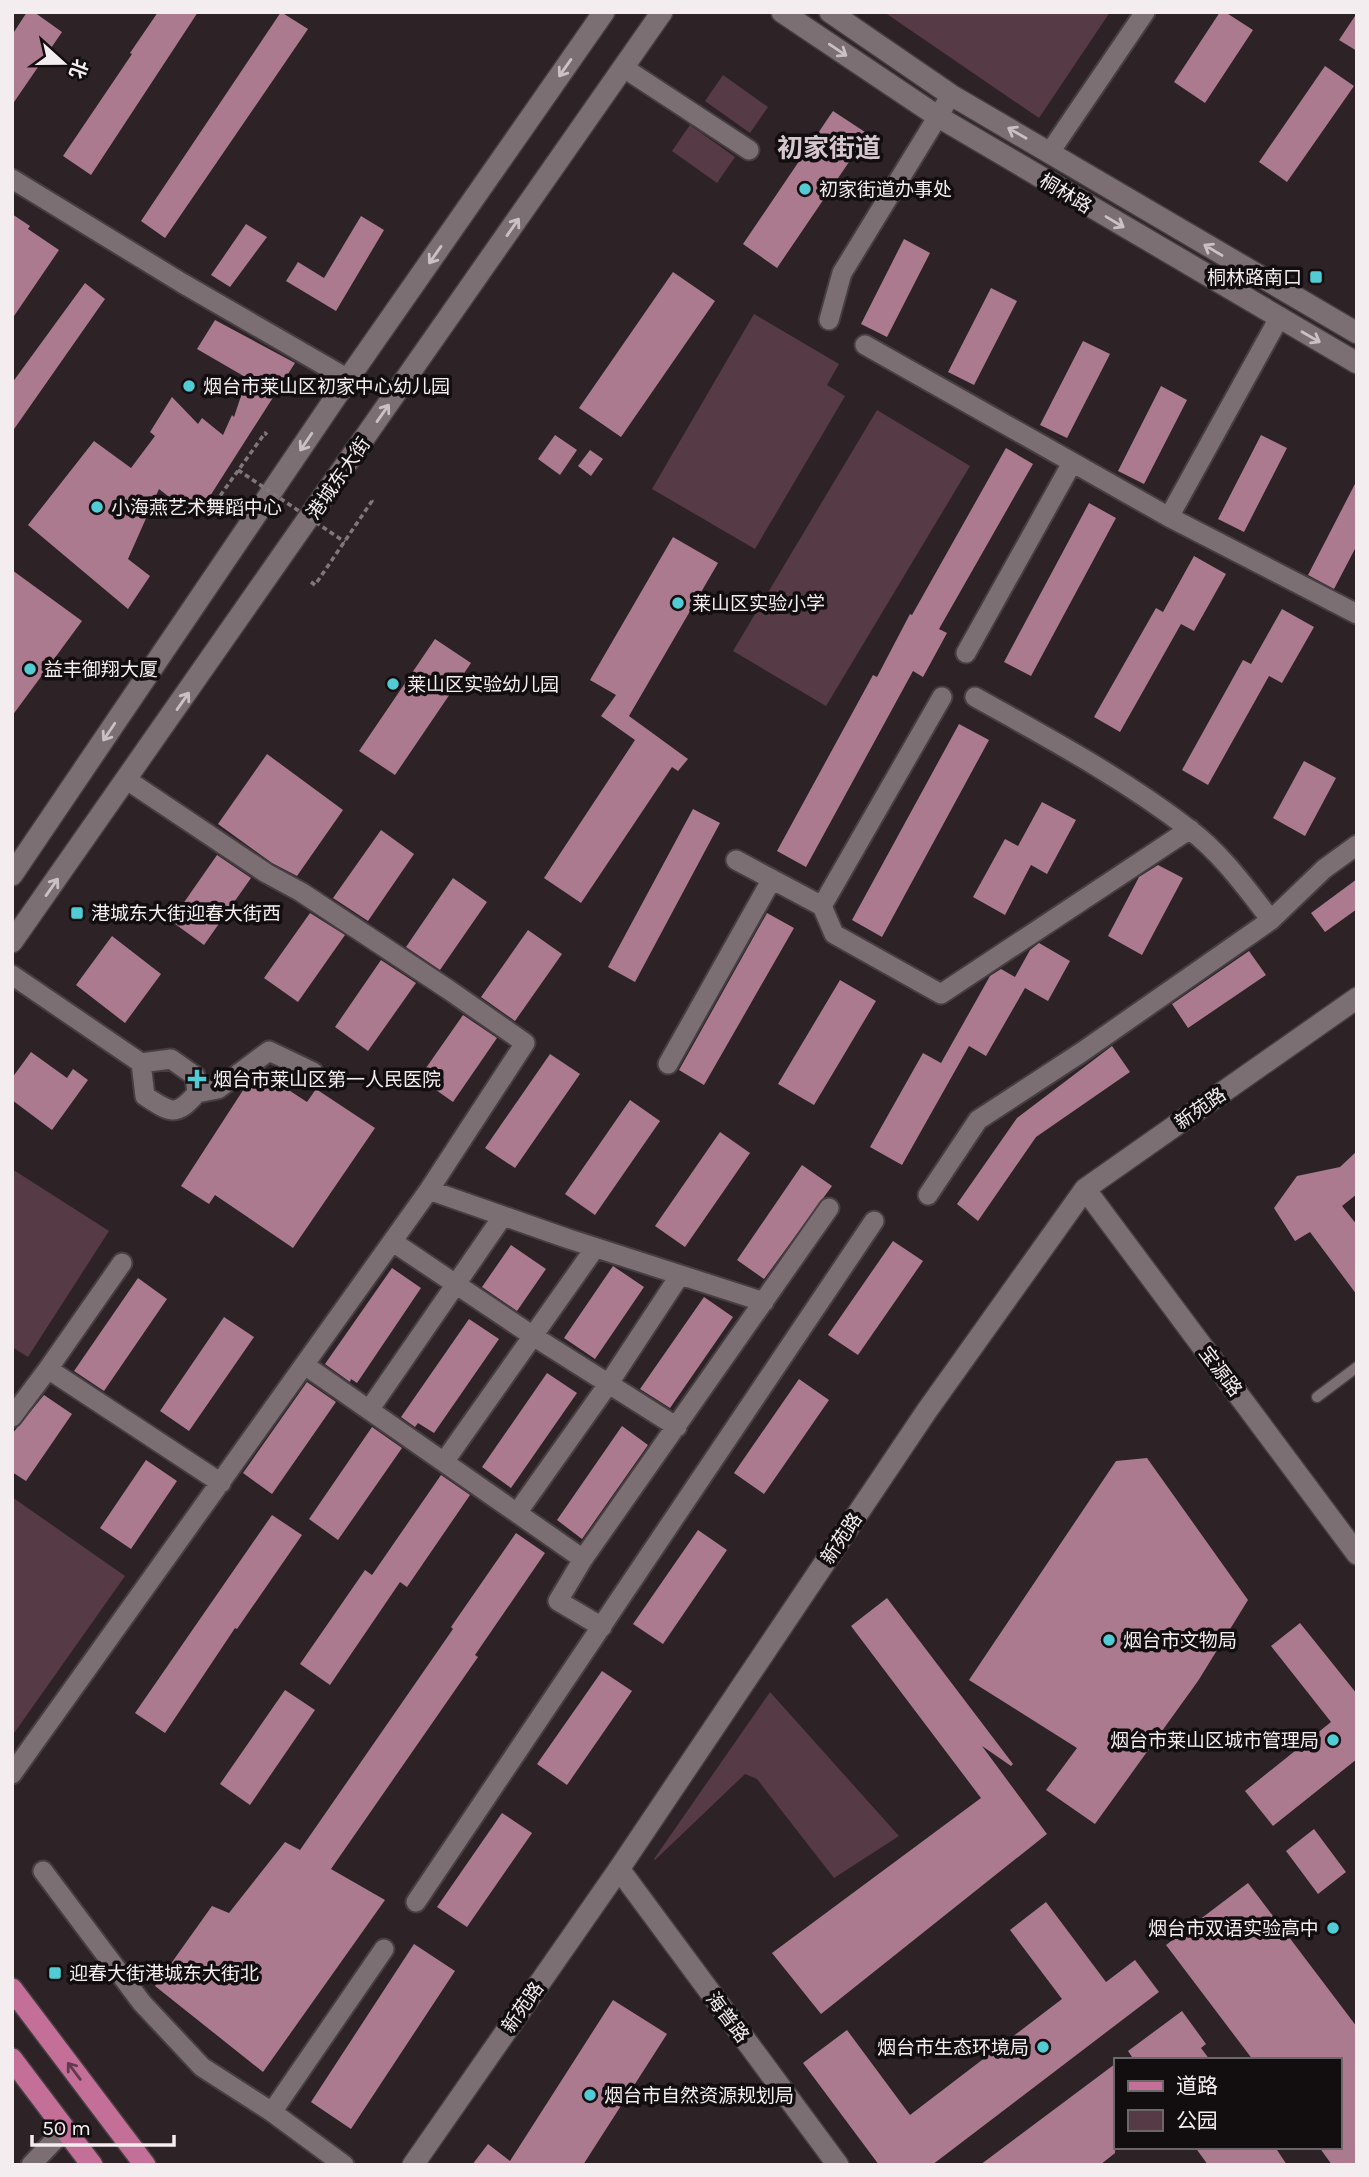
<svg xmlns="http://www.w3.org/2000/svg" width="1369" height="2177" font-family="Karla,'Noto Sans SC',sans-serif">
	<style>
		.green { fill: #563a46 }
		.building { fill: #ab7a8f }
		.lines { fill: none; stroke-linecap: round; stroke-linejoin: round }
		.lane-casing { stroke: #463e41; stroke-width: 13 }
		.street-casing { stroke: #463e41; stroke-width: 23 }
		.secondary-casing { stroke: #463e41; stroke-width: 24 }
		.primary-casing { stroke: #463e41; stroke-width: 24 }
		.path { stroke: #80777b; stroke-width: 3.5; stroke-dasharray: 5 3.5; stroke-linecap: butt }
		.lane { stroke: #7b6f74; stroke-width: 10 }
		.street { stroke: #7b6f74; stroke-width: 19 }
		.secondary { stroke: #7b6f74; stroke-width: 21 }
		.primary { stroke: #c36f98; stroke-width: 21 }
		.path-bridge { stroke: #80777b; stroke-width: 3.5; stroke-dasharray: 5 3.5; stroke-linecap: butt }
		.oneway { stroke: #cac1c4 }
		.oneway2 { stroke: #623a4d }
		.poi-dot { fill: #51ccd4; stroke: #120e10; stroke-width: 2.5 }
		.labels { text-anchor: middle; stroke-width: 7; stroke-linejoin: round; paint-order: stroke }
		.poi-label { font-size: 19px; fill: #f4edef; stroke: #120e10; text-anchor: start }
		.street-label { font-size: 19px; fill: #f4edef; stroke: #120e10 }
		.district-label { font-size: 26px; font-weight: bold; fill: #d5c7cd; stroke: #120e10 }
	</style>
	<rect width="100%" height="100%" fill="#2d2327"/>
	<path class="green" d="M884 12H1110L1039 118Z
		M723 75 768 107 750 133 705 101Z
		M690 125 735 157 717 183 672 151Z
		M754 314 839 364 827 385 845 396 755 549 652 489Z
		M877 410 970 466 826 706 733 651Z
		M12 1169 109 1231 28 1357 12 1347Z
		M12 1497 125 1576 12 1736Z
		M770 1692 899 1836 834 1878 757 1779 745 1774 655 1860 654 1859Z"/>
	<path class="building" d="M27 12H34L62 32 12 105V35Z
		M158 12H198L91 175 63 156 132 54 130 53Z
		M281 12 308 29 165 238 141 221Z
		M1220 12H1225L1253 30 1205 103 1174 82Z
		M1357 13V51L1339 40Z
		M1325 66 1354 86 1287 182 1259 162Z
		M833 111 868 134 777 268 743 244Z
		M12 214 30 226 28 229 59 250 12 319Z
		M361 216 384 230 336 311 286 281 298 262 324 278Z
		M246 224 267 237 230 287 211 275Z
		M904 239 930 253 887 337 861 324Z
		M673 272 715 301 621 437 579 408Z
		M85 283 105 299 12 432V383Z
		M991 288 1017 301 974 385 948 372Z
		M215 320 295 363 196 518 159 489 128 559 150 576 128 609 28 525 94 441 131 468 155 436 150 432 172 397 198 424 202 418 223 435 232 415 234 417 247 378 197 349Z
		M1083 341 1110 354 1067 438 1040 425Z
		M1161 386 1187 400 1144 484 1118 471Z
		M555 435 577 450 560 475 538 459Z
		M1261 435 1287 448 1244 532 1218 519Z
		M1006 448 1033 464 939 629 947 633 923 677 913 671 806 867 777 851 873 675 877 677 910 614 912 615Z
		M590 450 603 459 591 476 578 466Z
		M1357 480V545L1334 589 1308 575Z
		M1089 503 1116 518 1031 676 1004 662Z
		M673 537 718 563 629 716 688 759 678 771 672 767 581 903 544 878 635 740 601 716 616 695 590 680Z
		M1194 556 1226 574 1194 631 1181 624 1120 732 1094 717 1156 608 1163 612Z
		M12 570 82 621 12 716Z
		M1282 609 1314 627 1282 683 1269 676 1208 785 1182 770 1243 660 1251 664Z
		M435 639 471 663 395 775 359 751Z
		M959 724 989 740 882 937 852 920Z
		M267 754 343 810 297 876 272 863 218 824Z
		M1304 761 1336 778 1305 836 1273 818Z
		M1042 802 1076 820 1047 874 1031 865 1005 915 973 897 1005 839 1018 846Z
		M693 809 720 823 635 982 608 967Z
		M381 830 414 854 368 921 333 898Z
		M217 855 251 878 204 945 171 921Z
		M1158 865 1183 878 1142 955 1108 936 1139 877Z
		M453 878 487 902 440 970 406 947Z
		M1357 879V909L1325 932 1311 913Z
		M310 913 345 935 298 1002 264 978Z
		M767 913 794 928 704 1085 679 1070Z
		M528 930 562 954 515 1021 481 997Z
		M112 936 161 974 125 1023 76 985Z
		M1039 943 1070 961 1048 1001 1025 988 986 1056 969 1046 902 1165 870 1147 923 1053 941 1063 990 976 1001 969 1015 977 1030 950Z
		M1249 951 1266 975 1188 1028 1172 1004Z
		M381 960 416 983 368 1051 335 1027Z
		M840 980 876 1001 814 1105 778 1084Z
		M463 1015 497 1038 453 1102 419 1078Z
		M1112 1046 1130 1072 1036 1137 978 1221 957 1204 1017 1118Z
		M31 1052 67 1078 73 1069 88 1080 52 1130 12 1100V1078Z
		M550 1054 580 1074 515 1168 485 1148Z
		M261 1072 307 1102 316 1089 375 1128 293 1248 215 1195 209 1204 181 1186 249 1081Z
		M630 1100 660 1121 595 1215 565 1194Z
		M720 1132 750 1153 685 1247 655 1226Z
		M1357 1151V1194L1342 1206 1357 1225V1295L1310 1232 1295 1241 1274 1208 1297 1176 1340 1167Z
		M802 1165 832 1186 764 1279 737 1260Z
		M893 1241 923 1261 858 1355 828 1335Z
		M511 1245 546 1269 517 1311 482 1287Z
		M613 1266 644 1287 595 1359 564 1338Z
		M392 1268 421 1288 357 1383 351 1379 350 1382 325 1364Z
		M138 1278 167 1299 104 1391 74 1371Z
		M704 1297 733 1317 670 1408 640 1389Z
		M224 1317 254 1337 189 1431 160 1411Z
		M469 1319 499 1339 434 1433 418 1423 415 1427 401 1417Z
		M547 1373 577 1393 511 1488 482 1467Z
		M799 1379 829 1400 764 1494 734 1473Z
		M307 1382 336 1402 272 1494 243 1473Z
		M44 1395 72 1414 26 1481 12 1472V1434Z
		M622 1426 648 1445 582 1539 557 1520Z
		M372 1427 402 1448 338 1540 309 1519Z
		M1147 1458 1248 1600 1198 1681 1095 1824 1046 1790 1077 1748 969 1680 1116 1461Z
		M146 1460 177 1481 131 1549 100 1528Z
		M441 1475 470 1495 407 1587 400 1582 330 1685 300 1664 365 1570 372 1575Z
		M272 1515 302 1535 237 1629 235 1628 165 1733 135 1713Z
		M698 1530 727 1550 663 1644 633 1624Z
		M516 1533 545 1553 475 1655 478 1657 331 1869 385 1900 263 2072 155 1986 212 1906 229 1913 285 1842 300 1850 453 1629 451 1627Z
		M887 1598 1013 1764 1011 1766 982 1746 1047 1834 821 2014 772 1953 981 1798 851 1626Z
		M1300 1623 1357 1694V1759L1273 1826 1245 1791 1331 1722 1271 1646Z
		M602 1671 632 1691 567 1785 537 1764Z
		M285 1690 315 1710 250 1805 220 1784Z
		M502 1813 532 1833 467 1927 437 1907Z
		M1314 1829 1346 1872 1318 1894 1286 1851Z
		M1248 1883 1357 2027V2165H1332L1319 2147H1339V2060H1253L1166 1945Z
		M1046 1902 1106 1982 1135 1960 1159 1992 932 2165H879L803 2063 847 2030 910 2115 1062 1999 1010 1930Z
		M414 1944 455 1971 351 2129 311 2102Z
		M613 2000 667 2034 583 2165H472L488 2144 510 2161Z
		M1182 2011 1206 2044 1201 2048 1210 2060H1134L1128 2051Z
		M1115 2064V2153L1100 2165H980Z
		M1195 2147H1275L1287 2165H1208Z"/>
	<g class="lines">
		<g class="lane-casing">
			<path id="lane" d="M1317 1397 1357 1367"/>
		</g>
		<g class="street-casing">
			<path id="street" d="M624 68 749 150
				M1050 152 1145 12
				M12 179 182 283 348 379
				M829 320 842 273 951 95
				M865 345 1169 517 1357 614
				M1169 517 1279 318
				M966 653 1072 463
				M975 697C1048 738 1123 778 1189 829 1222 854 1246 888 1271 920
				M736 860 822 906 834 934 941 994 1190 829
				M822 906 942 697
				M12 975 141 1063 171 1059 195 1076 197 1093C176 1117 171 1113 145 1096L141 1063
				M668 1064 772 879
				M197 1093 218 1089 269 1051 313 1072
				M429 1190 569 1239 764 1302
				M928 1195 978 1120 1082 1052 1271 920 1324 869 1357 845
				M393 1242 533 1336 677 1427
				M122 1263 48 1369 221 1483
				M306 1366 583 1559
				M369 1410 503 1216
				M12 1417 48 1369
				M444 1462 595 1248
				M517 1513 609 1383 680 1275
				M602 1627 558 1601 583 1559 829 1208
				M12 1774 429 1190 525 1043 449 990 301 892 266 873 127 780
				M43 1871 142 2003 202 2067 272 2112 344 2165
				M416 1902 874 1221
				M272 2112 384 1949
				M31 2165 65 2129"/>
		</g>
		<g class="secondary-casing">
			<path id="secondary" d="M782 12 937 116 1357 363
				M830 12 951 95 1357 333
				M12 875 348 379 604 12
				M12 942 662 12
				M1085 1189 1357 1554
				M619 1869 838 2165
				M413 2165 619 1869 926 1412 1085 1189 1357 998"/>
		</g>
		<g class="primary-casing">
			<path id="primary" d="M12 1989 145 2165
				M12 2059 92 2165"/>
		</g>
		<path class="path" d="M214 509 212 507 265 433 267 435
			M311 582 315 585 372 501 370 499"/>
		<use href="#lane" class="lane"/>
		<use href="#street" class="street"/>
		<use href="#secondary" class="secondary"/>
		<use href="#primary" class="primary"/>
		<path class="path-bridge" d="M238 470 345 542"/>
	</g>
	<defs><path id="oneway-shaft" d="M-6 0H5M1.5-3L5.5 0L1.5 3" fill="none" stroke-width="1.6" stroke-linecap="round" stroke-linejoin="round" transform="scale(1.75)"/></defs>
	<g class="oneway">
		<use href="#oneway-shaft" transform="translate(838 50) rotate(34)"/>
		<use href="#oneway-shaft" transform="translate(565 68) rotate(125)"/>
		<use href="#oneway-shaft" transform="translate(1017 133) rotate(-150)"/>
		<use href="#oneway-shaft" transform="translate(1115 222) rotate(31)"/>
		<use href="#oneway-shaft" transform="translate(513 227) rotate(-55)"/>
		<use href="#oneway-shaft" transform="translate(1213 250) rotate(-149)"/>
		<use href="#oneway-shaft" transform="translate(435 255) rotate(125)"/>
		<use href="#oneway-shaft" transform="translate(1311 337) rotate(30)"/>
		<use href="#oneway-shaft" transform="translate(383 413) rotate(-55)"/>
		<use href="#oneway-shaft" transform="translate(306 442) rotate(124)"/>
		<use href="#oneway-shaft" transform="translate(183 701) rotate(-55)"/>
		<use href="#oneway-shaft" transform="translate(109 732) rotate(124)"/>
		<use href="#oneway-shaft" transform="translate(52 887) rotate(-55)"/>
	</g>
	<use class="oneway2" href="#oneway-shaft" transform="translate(74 2071) rotate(-127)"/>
	<g class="poi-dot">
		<circle cx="805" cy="189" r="7"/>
		<rect x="1309" y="270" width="14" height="14" rx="3.5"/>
		<circle cx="189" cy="386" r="7"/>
		<circle cx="97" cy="507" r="7"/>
		<circle cx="678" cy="603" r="7"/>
		<circle cx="30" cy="669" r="7"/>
		<circle cx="393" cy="684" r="7"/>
		<rect x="70" y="906" width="14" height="14" rx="3.5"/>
		<path d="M193.5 1068.5h7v7h7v7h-7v7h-7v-7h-7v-7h7z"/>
		<circle cx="1109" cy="1640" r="7"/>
		<circle cx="1333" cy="1740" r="7"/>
		<circle cx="1333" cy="1928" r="7"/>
		<rect x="48" y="1966" width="14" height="14" rx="3.5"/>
		<circle cx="1043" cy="2047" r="7"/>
		<circle cx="590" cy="2095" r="7"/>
	</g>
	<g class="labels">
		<g class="poi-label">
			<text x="819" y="196">初家街道办事处</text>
			<text x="1302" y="284" text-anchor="end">桐林路南口</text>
			<text x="203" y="393">烟台市莱山区初家中心幼儿园</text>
			<text x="111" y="514">小海燕艺术舞蹈中心</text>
			<text x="692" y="610">莱山区实验小学</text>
			<text x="44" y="676">益丰御翔大厦</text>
			<text x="407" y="691">莱山区实验幼儿园</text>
			<text x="91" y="920">港城东大街迎春大街西</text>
			<text x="213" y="1086">烟台市莱山区第一人民医院</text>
			<text x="1123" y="1647">烟台市文物局</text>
			<text x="1319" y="1747" text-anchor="end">烟台市莱山区城市管理局</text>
			<text x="1319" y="1935" text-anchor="end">烟台市双语实验高中</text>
			<text x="69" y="1980">迎春大街港城东大街北</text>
			<text x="1029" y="2054" text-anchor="end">烟台市生态环境局</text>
			<text x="604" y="2102">烟台市自然资源规划局</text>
		</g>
		<g class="street-label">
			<text transform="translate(1066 193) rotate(31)" y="7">桐林路</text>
			<text transform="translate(338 478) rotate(-55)" y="7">港城东大街</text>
			<text transform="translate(1200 1108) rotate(-35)" y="7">新苑路</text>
			<text transform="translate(1221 1371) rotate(53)" y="7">宝源路</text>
			<text transform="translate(841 1538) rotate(-56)" y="7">新苑路</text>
			<text transform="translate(522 2007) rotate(-55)" y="7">新苑路</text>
			<text transform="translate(728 2017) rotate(53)" y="7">海普路</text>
		</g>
		<g class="district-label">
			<text x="829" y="157">初家街道</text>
		</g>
	</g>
	<rect width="1369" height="2177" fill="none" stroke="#f4edef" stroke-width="28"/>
	<rect x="1114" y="2058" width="228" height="91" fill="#120e10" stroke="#6c6769" stroke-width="2"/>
	<rect x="1128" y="2081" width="35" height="10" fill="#c36f98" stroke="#6c6769" stroke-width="2"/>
	<text x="1176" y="2093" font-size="21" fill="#f4edef">道路</text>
	<rect x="1128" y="2110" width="35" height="21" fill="#563a46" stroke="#6c6769" stroke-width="2"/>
	<text x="1176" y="2128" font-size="21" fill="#f4edef">公园</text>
	<g transform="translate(63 63) rotate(111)" stroke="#120e10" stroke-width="5" paint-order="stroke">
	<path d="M0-5L12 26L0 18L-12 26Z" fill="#f4edef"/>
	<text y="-10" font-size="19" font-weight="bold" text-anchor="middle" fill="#f4edef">北</text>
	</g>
	<path d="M32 2135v10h142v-10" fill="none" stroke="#f4edef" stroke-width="3.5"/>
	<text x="42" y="2135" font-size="21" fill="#f4edef" stroke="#120e10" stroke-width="5" paint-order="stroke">50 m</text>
</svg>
